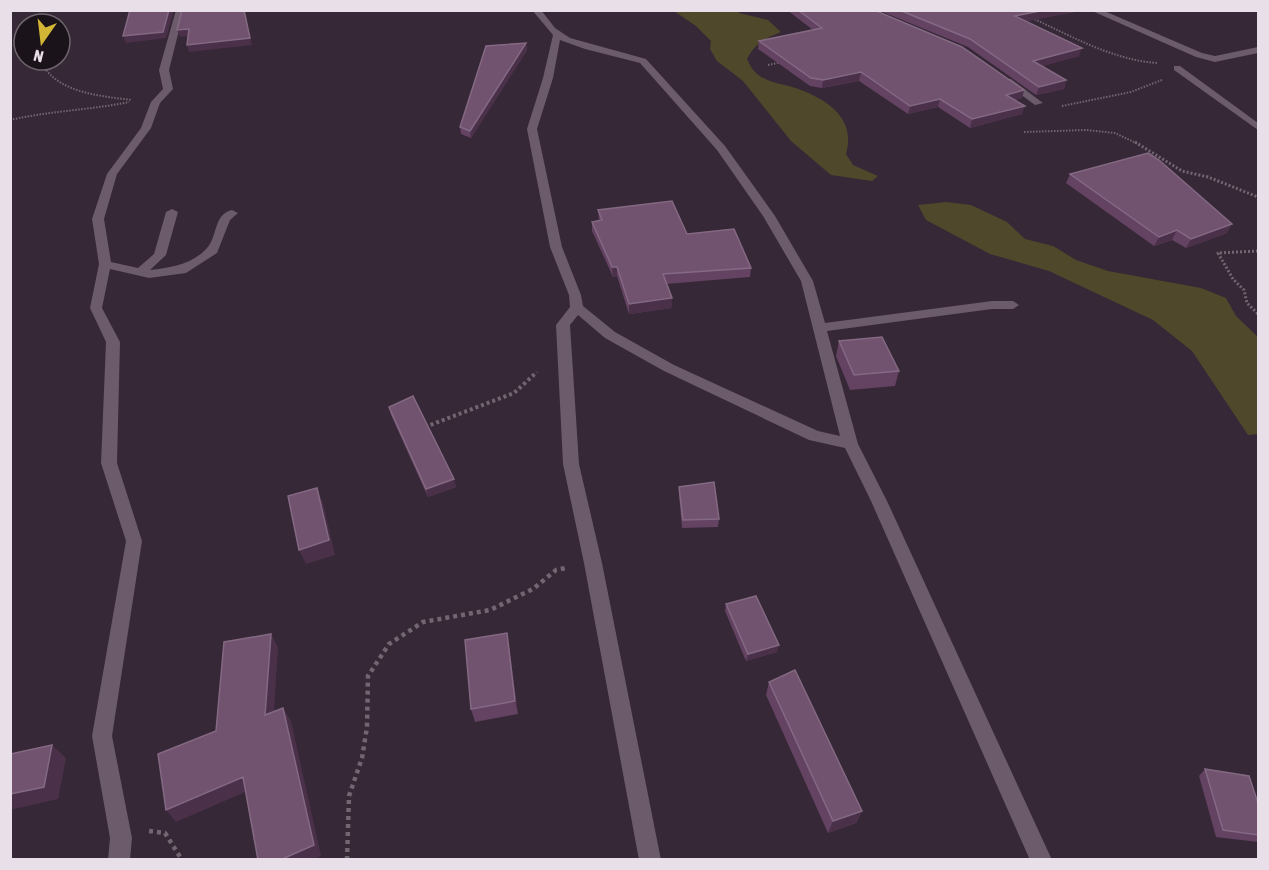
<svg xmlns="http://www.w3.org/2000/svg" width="1269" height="870" font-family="'Asap Condensed',sans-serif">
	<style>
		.green { fill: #4f482a }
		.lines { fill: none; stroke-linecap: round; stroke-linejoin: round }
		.path-far3 { stroke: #736673; stroke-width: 2; stroke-dasharray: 1.5 1.5; stroke-linecap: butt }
		.path-far2 { stroke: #736673; stroke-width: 3; stroke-dasharray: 2 2; stroke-linecap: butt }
		.path-far1 { stroke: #736673; stroke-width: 4; stroke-dasharray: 3 3; stroke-linecap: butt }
		.path { stroke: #736673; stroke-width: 4.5; stroke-dasharray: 4 4; stroke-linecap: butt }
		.minor { fill: #6b5b6b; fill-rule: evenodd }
		.wall { fill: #634262 }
		.shaded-wall { fill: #4b304a }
		.building { fill: #715370; stroke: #846983; stroke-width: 1.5 }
	</style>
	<rect width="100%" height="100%" fill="#362836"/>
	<path class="green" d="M674 11H738L739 13 768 20 781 32C766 38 755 43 747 59 749 62 751 68 754 71 766 84 786 84 801 90 830 101 856 120 846 154L853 165 878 176 872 181 831 175 791 141 743 81 717 61 710 49 711 41 696 26Z
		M946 202 971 205 1007 222 1025 239 1053 246 1076 260 1108 271 1201 288 1226 298 1236 316 1258 337V434L1248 435 1192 351 1153 320 1049 271 990 254 926 220 918 205Z"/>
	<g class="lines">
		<path class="path-far3" d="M1032 18C1071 36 1113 60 1157 63
			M40 60C55 93 100 96 132 100
			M768 65 782 62
			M1062 106 1131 92 1162 80
			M10 120C49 111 90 110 129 102
			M1024 132 1086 130 1115 133 1138 144"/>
		<path class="path-far2" d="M1135 142 1182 171 1208 177 1258 197
			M1258 251 1218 253 1233 279 1244 290 1247 303 1258 314"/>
		<path class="path-far1" d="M425 427 514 393 537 372"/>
		<path class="path" d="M149 831 165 833 182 860
			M347 860 349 796 362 758 367 727 368 676 389 644 423 622 490 610 533 589 556 570 566 568"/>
		<path class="minor" d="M176 10H184L169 70 173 89 160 103 151 128 117 174 104 219 111 262 138 268 154 254 166 212 172 209 178 212 166 255 150 270C170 268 193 264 207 248 218 236 213 215 232 210L238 213 230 220 217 253 186 273 149 278 110 269 102 308 120 342 117 463 142 541 112 736 132 838 130 860H108L110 838 92 736 126 541 101 463 106 342 90 308 99 264 92 219 107 174 141 128 151 102 163 89 159 70Z
			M532 10H541L555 28 570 38 646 59 725 146 775 216 813 281 825 323 992 301H1013L1019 305 1013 309H992L827 331 858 444 887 501 1052 860H1030L871 501 845 448 809 440 664 371 605 338 578 315 570 325 579 464 602 563 661 860H639L584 563 563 464 556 325 570 307 569 295 550 247 527 129 543 78 553 35ZM560 40 585 49 640 63 717 150 763 216 801 281 840 436 818 431 674 365 615 332 583 306 581 295 562 247 537 129 553 78Z
			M1090 10H1102L1202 53 1215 56 1258 47V53L1215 62 1196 57Z
			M1174 66H1180L1258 123V130L1174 70Z
			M1005 79H1011L1043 103 1035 105 1005 83Z"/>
	</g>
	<path class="wall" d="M787 10H874L1024 90 1022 98 1015 100 1022 114 970 128 938 107 908 114 859 81 822 88 810 86 758 49 759 41 813 30Z
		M878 10H1085L1026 21 1079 56 1042 66 1066 80 1064 89 1036 95 968 47Z
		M526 43 527 50 471 138 461 134 460 127Z
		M1070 174 1227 233 1186 248 1172 240 1154 246 1066 183Z
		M598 210 687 234 751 268 750 277 666 284 672 298V308L629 314 617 276 613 277 592 231V222L599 221Z
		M839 341 899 371 895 386 850 390 836 356Z
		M389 407 456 487 428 497 391 415Z
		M679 487 719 519 718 527 682 528 679 495Z
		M726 604 777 652 746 661 725 611Z
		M509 647 518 714 475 722 471 709Z
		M769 682 862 811 856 823 828 833 766 695Z
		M1205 769 1258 803V842L1216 837 1199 776Z"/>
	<path class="shaded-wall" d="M169 10H174L166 38 126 43 123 36Z
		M244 10 252 45 189 52 187 45Z
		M1045 10H1085L1013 24 1015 16Z
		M189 29 192 36 180 37 177 30Z
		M526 43 527 50 471 138 470 131Z
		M1082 48 1079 56 1031 69 1033 61Z
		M861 72 859 81 822 88 823 80Z
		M1066 80 1064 89 1036 95 1039 87Z
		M1024 90 1022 98 1004 103 1006 95Z
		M940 99 938 107 908 114 910 106Z
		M1025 106 1022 114 970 128 972 119Z
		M1232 224 1227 233 1186 248 1191 239Z
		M1177 230 1172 240 1154 246 1159 237Z
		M612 267H617V276L613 277Z
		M672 298V308L629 314V304Z
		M454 479 456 487 428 497 426 489Z
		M317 488 323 503 335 555 306 564 299 550Z
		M507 633 509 647 518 714 515 701Z
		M271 634 278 647 273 727 265 715Z
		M779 645 777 652 746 661 748 654Z
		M283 708 291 721 321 856 312 860H280Z
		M52 745 66 758 58 799 10 810V794Z
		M243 777 252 789 176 822 166 810Z
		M862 811 856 823 828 833 833 821Z"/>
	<path class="building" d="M130 10H169L163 32 123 36Z
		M182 10H244L250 38 187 45 189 29 177 30Z
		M798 10H874L962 47 1024 90 1006 95 1025 106 972 119 940 99 910 106 861 72 823 80 811 78 759 41 822 28Z
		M899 10H1045L1015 16 1082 48 1033 61 1066 80 1039 87 970 39Z
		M526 43 470 131 460 127 486 46Z
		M1148 153 1159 160 1232 224 1191 239 1177 230 1159 237 1070 174Z
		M672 201 687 234 734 229 751 268 663 274 672 298 629 304 617 267H612L592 222 602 220 598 210Z
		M882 337 899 371 854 375 839 341Z
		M413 396 454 479 426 489 389 407Z
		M714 482 719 519 683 520 679 487Z
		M317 488 329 540 299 550 288 496Z
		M756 596 779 645 748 654 726 604Z
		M507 633 515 701 471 709 465 640Z
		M271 634 265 715 283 708 314 845 280 860H258L243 777 166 810 158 754 216 731 224 642Z
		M795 670 862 811 833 821 769 682Z
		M52 745 44 787 10 794V754Z
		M1205 769 1249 776 1258 803V835L1223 830Z"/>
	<rect width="1269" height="870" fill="none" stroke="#e9dfe8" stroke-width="24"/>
	<g transform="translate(42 42) rotate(194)"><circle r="28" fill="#1a1319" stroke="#6d656c" stroke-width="1.5"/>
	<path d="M0-4.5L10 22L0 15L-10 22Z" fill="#d3b635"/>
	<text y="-9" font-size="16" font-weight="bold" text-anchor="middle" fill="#e9dfe8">N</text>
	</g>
</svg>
